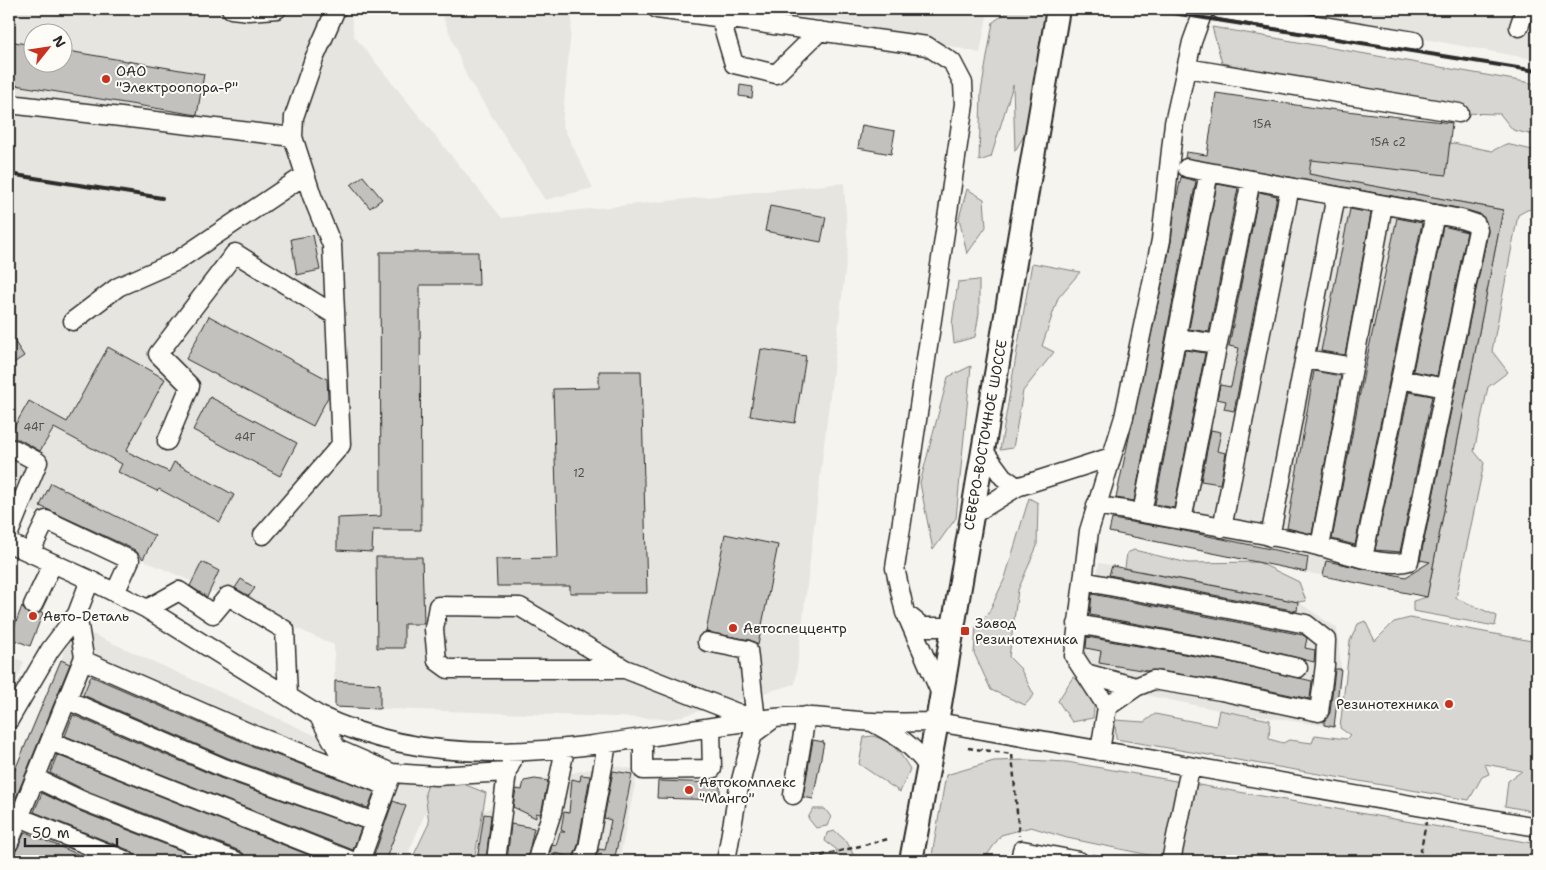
<svg xmlns="http://www.w3.org/2000/svg" width="1546" height="870" font-family="'Shantell Sans',sans-serif">
	<style>
		.built { fill: #e6e5e0; fill-rule: evenodd }
		.green { fill: #d7d6d2; stroke: #81807e }
		.building { fill: #c2c1be; stroke: #2b2b2b }
		.lines { fill: none; stroke-linecap: round; stroke-linejoin: round }
		.minor-casing { stroke: #2b2b2b; stroke-width: 21 }
		.major-casing { stroke: #2b2b2b; stroke-width: 26 }
		.path { stroke: #2b2b2b; stroke-width: 2.5; stroke-dasharray: 5 4; stroke-linecap: butt }
		.minor { stroke: #fdfcf7; stroke-width: 18 }
		.major { stroke: #fdfcf7; stroke-width: 22 }
		.rail { stroke: #2b2b2b; stroke-width: 4 }
		.poi-dot { fill: #c8321e; stroke: #fdfcf7; stroke-width: 2 }
		.labels { text-anchor: middle; stroke-width: 4; stroke-linejoin: round; paint-order: stroke }
		.number-label { font-size: 11px; fill: #515050 }
		.poi-label { font-size: 14px; fill: #2b2b2b; stroke: #fdfcf7; text-anchor: start }
		.street-label { font-size: 14px; fill: #2b2b2b; stroke: #fdfcf7 }
	</style>
	<rect width="100%" height="100%" fill="#f5f4ef"/>
	<filter id="ink" filterUnits="userSpaceOnUse"><feTurbulence type="fractalNoise" baseFrequency=".02" numOctaves="2"/><feDisplacementMap in="SourceGraphic" scale="10" xChannelSelector="R" yChannelSelector="G"/><feConvolveMatrix kernelMatrix="1 2 1 2 8 2 1 2 1" color-interpolation-filters="sRGB"/></filter>
	<g filter="url(#ink)">
		<path class="built" d="M9 9H350L354 36 502 218 844 183 848 247 795 684 672 719 335 707 334 645 9 500ZM32 32H62V62H32Z
			M440 9H573L562 124 593 188 545 200 467 77Z
			M744 9H960L987 16 980 53 851 23Z
			M1264 9H1537V60Z
			M1186 152 1503 210 1427 597 1109 532Z
			M1099 563 1298 602 1337 628 1341 669 1334 727 1219 710 1077 681Z
			M75 626 435 790 405 861H9V784Z
			M9 655 24 662 9 700Z
			M611 765 638 770 619 861H476L483 812 527 782Z"/>
		<path class="green" d="M1022 9H1047L1025 134 1015 151 1013 85 991 157 979 161 981 92 993 22 1009 11Z
			M1212 27 1537 84V136L1513 130 1500 114 1459 113 1222 63Z
			M1453 143 1492 151 1506 144 1537 151V208L1527 210 1518 215 1492 351 1508 372 1488 387 1474 451 1484 463 1456 598 1497 616 1495 626 1413 611V601L1427 597 1503 210 1210 156 1435 149Z
			M967 189 984 199 986 227 967 254 959 218Z
			M1032 263 1080 272 1058 298 1042 346 1054 352 1023 391 1013 448 1000 450Z
			M979 280V313L975 337 954 343 952 324 958 282Z
			M971 366 956 518 933 550 920 483 948 377Z
			M1029 498 1038 503 1037 546 1018 590 1009 657 1020 668 1034 695 1025 705 991 690 974 653 976 626 988 614 1005 578Z
			M1134 550 1188 563 1258 562 1299 582 1306 601 1298 602 1125 568 1127 553Z
			M1410 618 1537 642V812L1505 806 1508 781 1522 771 1485 764 1489 774 1482 777 1469 800 1116 739 1115 720 1144 722 1155 714 1216 726 1219 710 1270 720 1269 739 1283 743 1289 740 1312 743 1315 735 1346 739 1350 735 1340 728 1350 641 1358 624 1365 621 1375 641 1394 622Z
			M1073 677C1094 691 1096 693 1093 718L1072 722 1058 701Z
			M873 736C893 742 899 751 910 769L900 792 859 764 864 737Z
			M1027 760 1067 762 1537 844V861H1178L1067 838 1031 827 1001 835 983 861H931L946 775 994 761Z
			M456 781 486 793 474 861H411L429 823 425 793 429 783Z
			M813 809H825L831 817 827 826 816 828 808 818Z
			M835 831 847 842 854 856 852 861H839L836 849 825 841 827 833Z"/>
		<path class="building" d="M9 41 32 45V62H62V50L204 74 197 115 9 84Z
			M740 85 753 87 752 98 739 96Z
			M1216 93 1329 110V109L1452 123 1446 175 1311 160 1309 174 1503 210 1427 597 1323 576 1326 561 1406 577 1430 562 1420 560 1488 232 1486 221 1480 214 1463 209 1185 158 1186 152 1207 155Z
			M862 125 895 131 891 154 858 148Z
			M363 176 382 199 370 208 351 185Z
			M1181 177 1196 181 1134 501 1116 498 1171 242 1175 206Z
			M1217 184 1238 188 1209 332 1189 329Z
			M1259 192 1277 196 1234 411 1224 409 1226 401 1217 399 1220 385 1231 387 1239 348 1229 346Z
			M770 206 826 217 821 242 765 231Z
			M1350 209 1371 213 1345 355 1321 351Z
			M1397 218 1422 223 1355 545 1332 539 1366 362Z
			M1443 226 1467 232 1437 376 1413 371Z
			M313 235 320 270 297 275 291 239Z
			M380 252H478L479 285H420L421 530H373L372 552 337 550V518L381 516Z
			M209 316 327 379 328 397 313 426 186 359Z
			M9 333 24 356 9 366Z
			M108 347 165 379 126 451 169 472 174 462 234 495 220 522 159 489 157 491 118 472 122 464 54 428 40 451 19 439 9 440V436L29 401 67 422Z
			M761 349 806 356 795 423 750 416Z
			M1185 350 1205 353 1174 508 1155 504Z
			M599 371H641L647 593H570V586H497L496 559 558 558 553 389 599 388Z
			M1314 371 1341 376 1312 534 1287 528Z
			M1409 392 1432 396 1400 552 1375 550Z
			M210 397 297 443 280 476 193 430Z
			M1211 430 1221 432 1217 451 1226 453 1220 484 1201 481Z
			M51 483 155 536 143 559 135 550 40 506Z
			M1112 519 1175 529 1308 557 1306 572 1109 532Z
			M725 534 778 545 758 645 750 640 706 632Z
			M376 557H422L424 624H404V648H377Z
			M202 562 219 571 207 597 190 586Z
			M1112 566 1298 602 1297 611 1109 575Z
			M241 579 255 588 249 596 235 588Z
			M1092 594 1303 635 1307 638 1305 648 1315 650 1314 662 1233 642 1090 615Z
			M22 606 25 611 29 615H34L41 612 43 613 30 646 10 638Z
			M1087 637 1229 662 1312 681 1310 699 1223 681 1155 670 1147 671 1099 663 1101 651 1086 648Z
			M61 660 70 664 9 815V784Z
			M1335 669H1341L1334 727 1324 725V721L1330 713Z
			M91 676 250 745 374 792 368 808 228 758 83 695Z
			M335 681 380 684V709L335 707Z
			M73 715 220 778 361 828 353 850 65 736Z
			M813 740 824 742 813 799 803 797Z
			M57 755 324 861H252L246 859 244 854 240 851 85 790 50 773Z
			M613 771 632 774 624 815 614 861H594L599 849 605 850 611 820 604 818Z
			M581 775 590 776 578 845 573 858 555 853 554 861H548L552 845 556 846 560 832H565L561 830 564 812 569 813 572 779 580 781Z
			M535 779 548 781 542 809 540 814 536 813V818L513 807 516 789 522 790 524 781Z
			M658 781 720 783V800L657 798Z
			M42 793 77 810 208 861H145L137 858 131 851 34 812Z
			M393 801 406 806 385 861H372Z
			M484 814 491 815 486 861H477Z
			M511 824 534 828 527 861H507Z
			M25 832 94 861H28L9 853 16 851Z"/>
		<g class="lines">
			<g class="minor-casing">
				<path id="minor" d="M231 9 249 11 277 9
					M657 9 927 46 952 62 963 83 964 104 895 568 905 613 923 627H952
					M1220 9 1414 41
					M720 17 734 64 776 74 820 31
					M1519 27 1525 9
					M1186 68 1459 113
					M9 104 293 137
					M73 321 118 287 177 261 305 175
					M1177 338 1218 344
					M1305 359 1353 367
					M1400 379 1445 388
					M167 441 190 386 158 354 235 253 335 315
					M983 450 1003 477 1017 487 1111 457
					M1096 505C1167 518 1239 528 1310 544 1336 550 1385 569 1409 561L1478 230 1476 224 1461 219 1187 168
					M1142 513 1209 172
					M972 515 1017 487
					M1182 520 1251 180
					M1222 528 1290 187
					M9 533 38 462 14 449
					M263 535 341 445 332 245 312 196 293 137 294 117 314 59 336 9
					M1270 537 1336 196
					M9 543 90 580 147 609 318 715C464 786 624 736 775 718 808 714 840 720 873 722 894 723 915 722 937 722L1537 827
					M1320 547 1383 205
					M30 553 46 520 130 560 115 593
					M1363 558 1435 214
					M1083 581 1306 624 1326 640 1325 665 1319 712 1221 691 1153 680 1136 687 1107 707
					M33 605 53 563
					M147 609 179 591 213 614 228 596 285 630 288 696
					M907 616 941 694
					M1077 624 1231 652 1298 668
					M707 642 748 650 756 721
					M83 660 254 735 387 786
					M625 669H448L437 661 434 629 438 606 520 607 625 669 755 720
					M1085 673 1136 687
					M67 700 224 768 374 822
					M318 715 337 749 392 773 436 776 507 772
					M9 720 50 650 77 614
					M874 723C898 736 911 744 928 766
					M643 738V770L712 769 711 728
					M50 741 352 861
					M1100 751 1107 707 1074 656 1089 531 1124 417 1161 240 1174 123 1192 42 1204 9
					M35 778 81 800 236 861
					M793 795 806 716
					M19 817 127 861
					M9 843 84 657 77 614 90 580
					M360 861 391 776
					M496 861 507 772 512 761
					M537 861 540 849 552 812 565 749
					M583 861 588 848 607 744
					M726 861 738 792 753 734 773 719
					M1020 861 1022 850 1079 861
					M1171 861 1190 768"/>
			</g>
			<g class="major-casing">
				<path id="major" d="M911 861 937 722 1058 9"/>
			</g>
			<path class="path" d="M968 748 1012 754 1019 836
				M1092 855 1125 861
				M804 861 808 859 888 839
				M1419 861 1426 822"/>
			<use href="#minor" class="minor"/>
			<use href="#major" class="major"/>
			<path class="rail" d="M1148 9 1537 71
				M9 174 162 198"/>
		</g>
	</g>
	<g class="poi-dot">
		<circle cx="106" cy="79" r="5"/>
		<circle cx="33" cy="616" r="5"/>
		<circle cx="733" cy="628" r="5"/>
		<rect x="960" y="626" width="10" height="10" rx="2.5"/>
		<circle cx="1449" cy="704" r="5"/>
		<circle cx="689" cy="790" r="5"/>
	</g>
	<g class="labels">
		<g class="number-label">
			<text x="1262" y="128">15А</text>
			<text x="1388" y="146">15А с2</text>
			<text x="34" y="431">44Г</text>
			<text x="245" y="441">44Г</text>
			<text x="579" y="477">12</text>
		</g>
		<g class="poi-label">
			<text x="116" y="76">ОАО<tspan x="116" dy="16">"Электроопора-Р"</tspan></text>
			<text x="43" y="621">Авто-Dеталь</text>
			<text x="975" y="628">Завод<tspan x="975" dy="16">Резинотехника</tspan></text>
			<text x="743" y="633">Автоспеццентр</text>
			<text x="1439" y="709" text-anchor="end">Резинотехника</text>
			<text x="699" y="787">Автокомплекс<tspan x="699" dy="16">"Манго"</tspan></text>
		</g>
		<g class="street-label">
			<text transform="translate(985 435) rotate(-80)" y="5">СЕВЕРО-ВОСТОЧНОЕ ШОССЕ</text>
		</g>
	</g>
	<rect width="1546" height="870" fill="none" stroke="#fdfcf7" stroke-width="30"/>
	<rect x="15" y="15" width="1516" height="840" fill="none" stroke="#2b2b2b" stroke-width="2" filter="url(#ink)"/>
	<g transform="translate(48 48) rotate(60)"><circle r="24" fill="#fdfcf7" stroke="#a9a8a5"/>
	<path d="M0-4L9 19L0 12L-9 19Z" fill="#c8321e"/>
	<text y="-8" font-size="14" font-weight="bold" text-anchor="middle" fill="#2b2b2b">N</text>
	</g>
	<path d="M25 838v8h92v-8" fill="none" stroke="#2b2b2b" stroke-width="2.5"/>
	<text x="32" y="838" font-size="15" fill="#2b2b2b" stroke="#fdfcf7" stroke-width="4" paint-order="stroke">50 m</text>
</svg>
